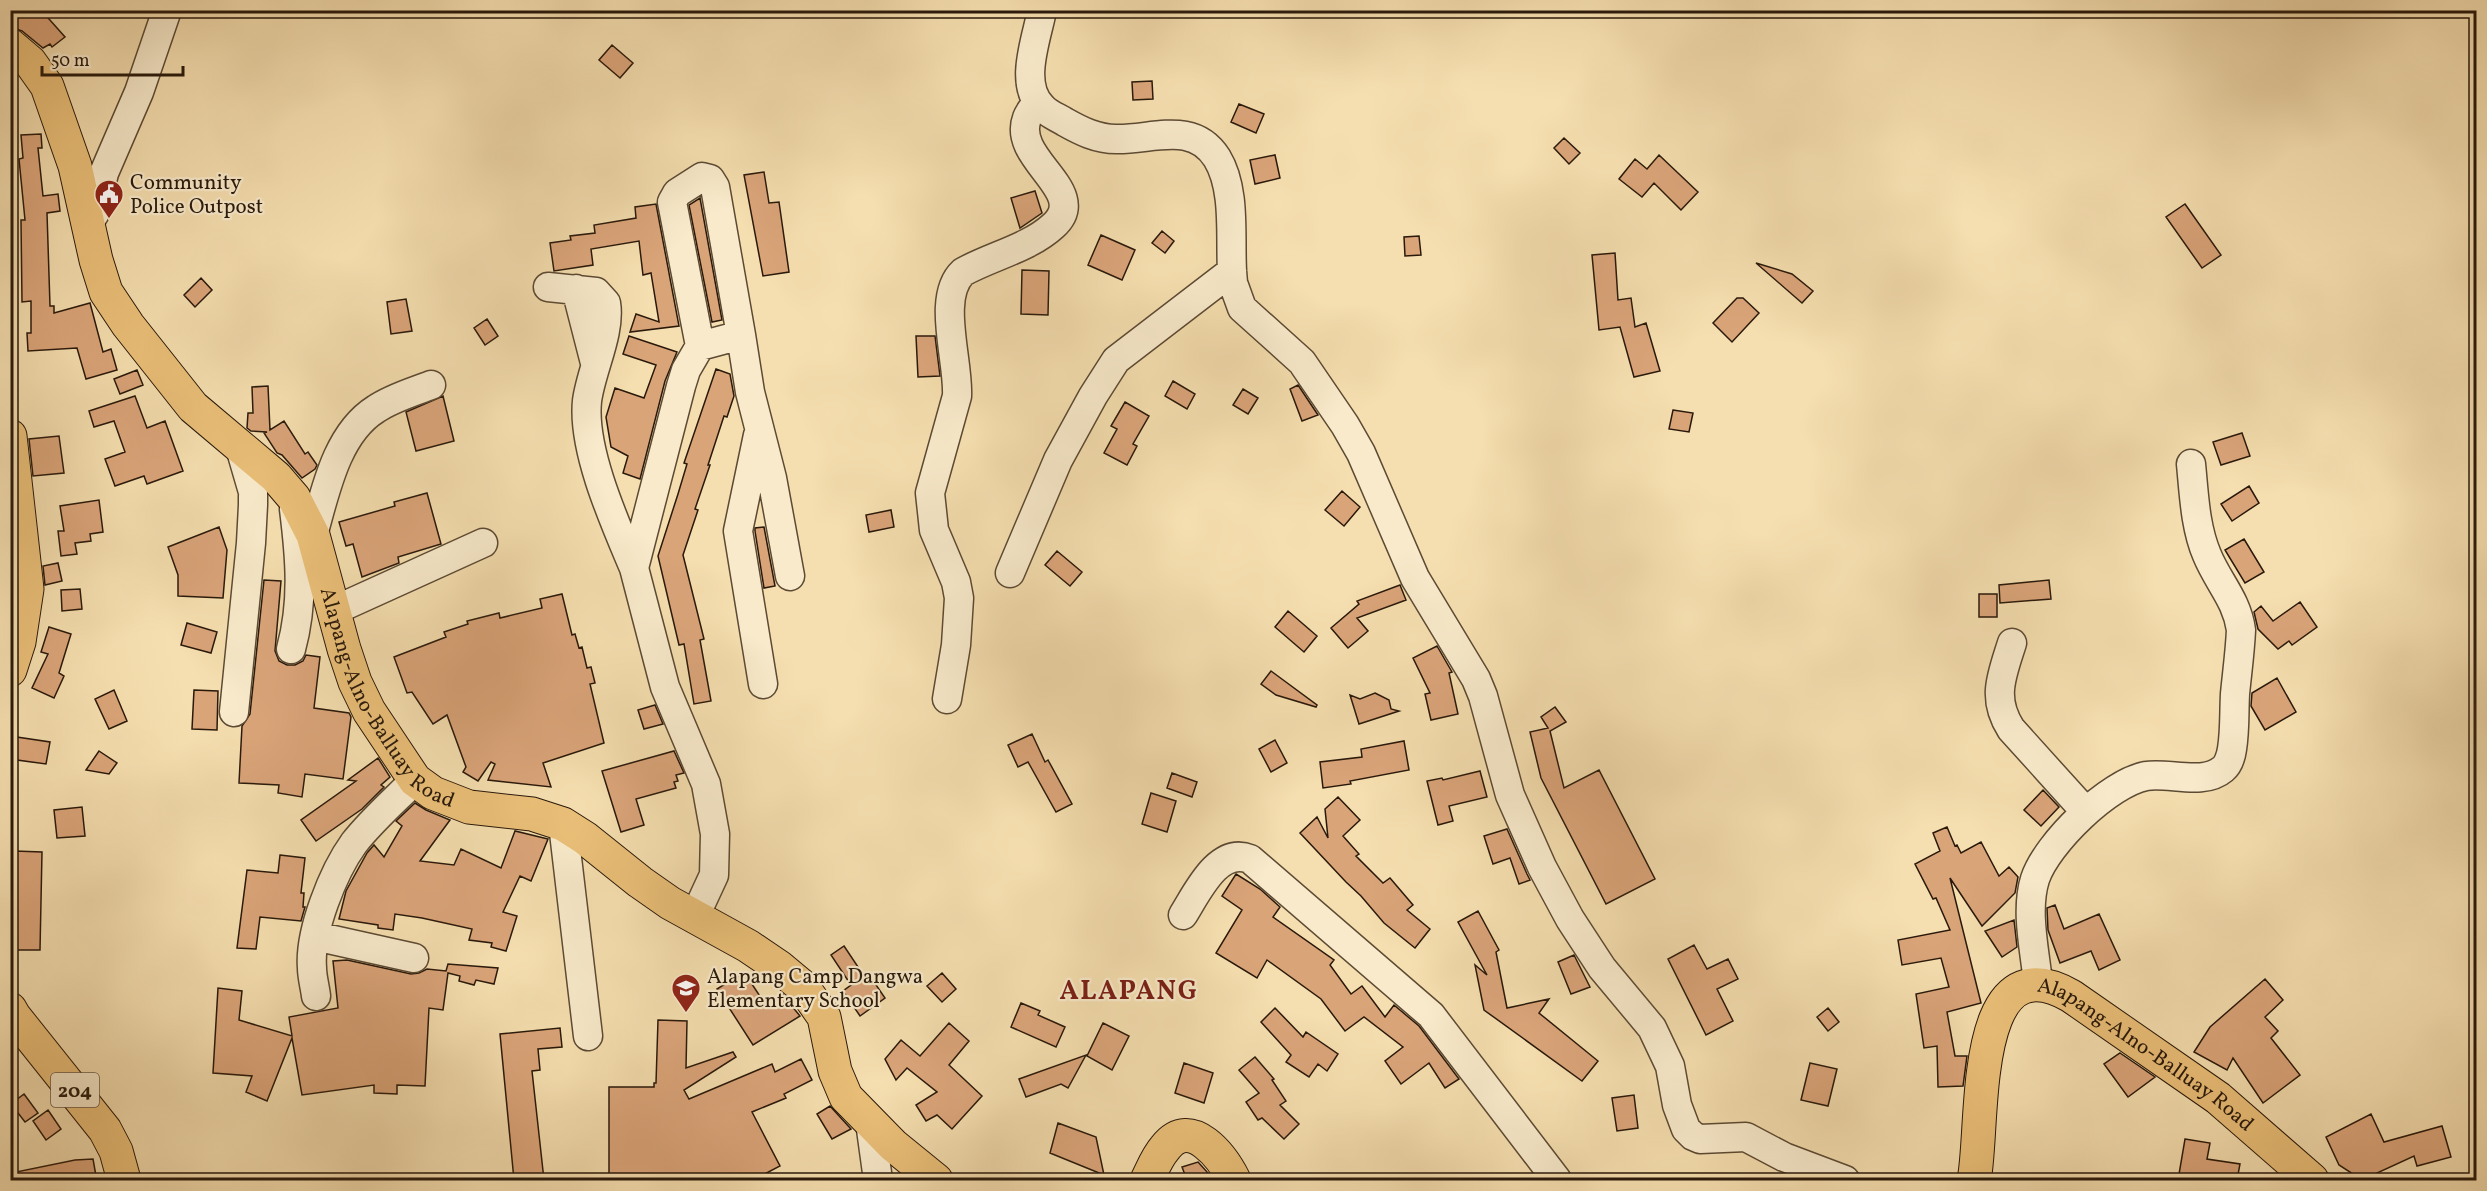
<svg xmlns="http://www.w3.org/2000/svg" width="2487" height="1191" font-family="Vollkorn,serif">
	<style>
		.building { fill: #daa479; stroke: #29190b; stroke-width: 1.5 }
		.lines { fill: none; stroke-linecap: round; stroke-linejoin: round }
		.minor-casing { stroke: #5c4a34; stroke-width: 31 }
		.major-casing { stroke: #29190b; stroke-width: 35 }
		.highway-casing { stroke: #29190b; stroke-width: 35 }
		.minor { stroke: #f8eacb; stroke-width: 28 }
		.major { stroke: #eabf78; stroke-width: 33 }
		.highway { stroke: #eabf78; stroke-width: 33 }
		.labels { text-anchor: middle; stroke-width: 4.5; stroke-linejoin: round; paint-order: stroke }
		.shield { fill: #f8eacb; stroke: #675845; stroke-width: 1.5 }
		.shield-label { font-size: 20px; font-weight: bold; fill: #29190b }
		.poi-label { font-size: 21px; fill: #29190b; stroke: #f8eacb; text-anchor: start }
		.street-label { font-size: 21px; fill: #29190b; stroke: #f8eacb }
		.district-label { font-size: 27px; font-weight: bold; letter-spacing: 1.5px; fill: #7a1f14; stroke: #f8eacb }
	</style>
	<rect width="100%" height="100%" fill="#f5deaf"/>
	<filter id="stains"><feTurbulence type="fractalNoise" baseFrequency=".00333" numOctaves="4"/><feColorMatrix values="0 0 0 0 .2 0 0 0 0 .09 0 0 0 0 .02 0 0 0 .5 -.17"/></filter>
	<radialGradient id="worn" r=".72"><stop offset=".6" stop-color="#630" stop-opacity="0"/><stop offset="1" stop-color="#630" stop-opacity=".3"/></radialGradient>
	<path class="building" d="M10 10H41L65 37 52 47 50 44 43 48 22 31 10 27Z
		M612 45 633 63 620 78 599 60Z
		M1152 81 1153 99 1133 100 1132 82Z
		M1239 104 1264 114 1256 133 1231 122Z
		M41 134 42 148H38L43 196 58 194 60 211 47 213 50 306H54V313L90 303 103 352 111 349 117 370 86 379 77 348 28 351 27 333H31V301L22 302 21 220H25L19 159 23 158 21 135Z
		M1564 138 1580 153 1569 164 1554 148Z
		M1275 155 1280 178 1255 184 1250 160Z
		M1659 155 1698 192 1681 210 1654 183 1642 197 1619 179 1635 159 1647 169Z
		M764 172 769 203 779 202 789 272 763 276 744 175Z
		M1035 191 1042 213 1020 228 1011 198Z
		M700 198 722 320 712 322 689 205Z
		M656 204 679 326 630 332 636 314 659 322 651 273 643 275 639 241 591 249 593 265 554 271 550 243 571 240 570 236 595 233 594 225 636 218 635 207Z
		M2185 204 2221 255 2202 268 2166 217Z
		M1162 231 1174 241 1165 253 1152 243Z
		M1101 235 1135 250 1122 280 1088 265Z
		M1419 236 1421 255 1405 256 1404 237Z
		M1615 253 1618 300 1631 298 1635 327 1646 323 1660 371 1634 377 1620 327 1599 330 1592 255Z
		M1756 263 1792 274 1813 291 1802 303Z
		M1022 270 1049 271 1048 315 1021 314Z
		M201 278 212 290 195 307 184 295Z
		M1737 298H1743L1759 313 1732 342 1713 323Z
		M406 299 412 331 391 334 387 302Z
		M487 319 498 336 485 345 474 328Z
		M629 336 677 352 665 381 640 479 623 473 628 456 611 447 606 417 615 388 644 398 656 365 623 354Z
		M916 336H935L940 376 918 377Z
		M716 369 730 374 734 396 727 417 724 416 708 465H710L695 509 698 510 683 555 704 639 700 640 711 701 694 704 684 644 679 645 658 556 678 494 687 464 684 463Z
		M137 370 143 385 120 394 114 379Z
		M1173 381 1195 394 1187 409 1165 396Z
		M1298 385 1318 415 1302 421 1290 389Z
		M268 386 270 430 284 421 305 454 308 452 317 465 315 469 302 478 282 455 277 453 264 433 267 432 251 431 247 428 248 413H253L252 387Z
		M1243 389 1258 398 1248 414 1233 405Z
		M135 396 147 428 165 421 183 471 147 484 144 476 115 486 105 459 125 452 114 421 94 427 89 411Z
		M443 396 454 441 416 451 406 412Z
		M1125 402 1149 416 1133 444 1137 446 1127 465 1104 453 1117 429 1111 426Z
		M1673 410 1693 413 1689 432 1669 429Z
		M2242 433 2250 456 2221 465 2213 442Z
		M59 436 64 473 33 476 29 439Z
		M2249 486 2259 503 2232 521 2221 504Z
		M1342 491 1360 507 1344 526 1325 510Z
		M427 493 441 544 398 557 399 563 362 577 353 544 346 546 339 522 395 506 394 502Z
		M99 500 103 532 90 534 91 541 75 543 77 554 61 556 58 531H64L60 506Z
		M891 510 894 527 869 532 866 515Z
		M219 527 227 550 223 598 178 596V575L168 547Z
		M764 527 775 586 764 588 755 531V528Z
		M2244 539 2264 572 2245 583 2225 550Z
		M1057 551 1082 572 1070 586 1045 565Z
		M58 563 62 581 45 585 43 566Z
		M264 580 281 581 275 651 279 661 287 665H295L303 661 306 655 320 657 314 708 349 713 351 717 343 779 305 774 302 797 278 793 279 785 239 783 242 726 250 714Z
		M2049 580 2051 599 2000 603 1999 585Z
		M1400 585 1406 600 1357 618 1368 631 1348 648 1331 628 1359 604 1357 601Z
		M80 589 82 609 62 611 61 590Z
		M562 594 572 635 575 634 579 648 582 647 587 668 591 667 595 683 590 684 604 743 543 763 551 787 488 780 495 764 491 762 478 781 463 772 466 767 447 715 433 724 412 692 407 693 394 657 446 637 444 632 468 624 467 621 499 613 500 618 542 608 540 599Z
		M1979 594H1997V617H1979Z
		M2300 602 2317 627 2292 645 2289 641 2278 649 2258 629 2254 612 2261 606 2273 621Z
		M1288 611 1317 636 1304 652 1275 627Z
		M187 623 217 632 211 653 181 645Z
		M49 627 71 634 59 673 64 676 54 698 32 688 48 654 41 652Z
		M1437 646 1452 672 1449 673 1458 714 1431 720 1425 694 1430 693 1413 658Z
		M1271 671 1317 705 1316 707 1276 695 1261 684Z
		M2277 678 2296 712 2265 730 2251 706 2252 693Z
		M114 690 127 721 109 729 95 699Z
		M194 690 218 691 217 730 192 729Z
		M1375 693 1389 700 1391 709 1399 711 1359 724 1350 695 1360 699Z
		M655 705 663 724 644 729 638 710Z
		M1555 707 1566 722 1550 731 1564 788 1599 770 1655 879 1606 904 1541 778 1530 732 1548 728 1541 717Z
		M1032 734 1045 762 1048 760 1072 804 1056 812 1028 762 1018 767 1008 745Z
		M10 736 50 742 46 764 10 759Z
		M1275 740 1287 763 1271 772 1259 749Z
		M1404 741 1409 770 1350 781 1351 784 1323 788 1320 762 1362 757 1361 749Z
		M99 751 117 763 109 774 86 770Z
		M674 751 684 773 676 775 678 781 674 782 676 788 636 799 644 825 621 832 602 771Z
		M378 758 390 777 381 785 384 787 362 809 316 841 301 820 356 781 348 780Z
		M1480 771 1487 797 1449 806 1453 821 1438 825 1427 781 1442 778 1443 780Z
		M1172 773 1197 782 1192 797 1167 788Z
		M2043 790 2059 807 2041 826 2024 810Z
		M1151 793 1176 801 1167 832 1142 824Z
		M1338 797 1360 820 1343 836 1359 854 1356 856 1383 883 1390 878 1413 905 1407 910 1430 929 1415 948 1384 923 1361 896 1346 882 1300 833 1317 817 1328 838 1325 809Z
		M415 803 426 810 450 820 420 861 454 865 461 849 501 868 515 831 548 839 531 881 520 876 503 912 517 916 506 951 491 947 492 943 469 940 472 929 422 918 395 914 393 930 378 928V925L339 919 346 891 367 853 374 845 384 857 402 826 396 821Z
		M82 807 85 836 57 838 54 810Z
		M1947 827 1955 846 1957 845 1961 853 1981 842 1999 876 2009 867 2018 877 2015 893 1982 926 1950 878 1981 1003 1947 1012 1955 1056H1967L1963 1086 1938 1087 1937 1046 1924 1048 1916 994 1949 987 1941 958 1902 965 1898 940 1950 930 1936 898 1933 899 1915 864 1940 851 1933 833Z
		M1507 829 1527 874 1530 880 1519 884 1510 858 1493 864 1484 836Z
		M14 851 42 852 40 950H10Z
		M280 855 305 858 301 893H304L303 907H305L301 921 260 917 256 949 237 948 247 870 278 873Z
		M1236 874 1260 889 1280 907 1273 917 1334 960 1330 965 1351 994 1362 986 1385 1017 1394 1005 1419 1026 1459 1079 1445 1088 1429 1063 1401 1084 1385 1061 1403 1047 1364 1017 1345 1031 1321 999 1267 960 1257 978 1216 953 1242 910 1222 896Z
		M2055 905 2064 929 2099 914 2120 960 2099 970 2091 951 2060 963 2048 930 2047 908Z
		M1478 911 1499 950 1496 952 1507 1008 1549 999 1539 1013 1598 1061 1582 1081 1484 1010 1475 965 1487 975 1458 922Z
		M2014 920 2017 947 2002 957 1985 931Z
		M1694 945 1707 969 1728 959 1738 979 1717 989 1733 1021 1706 1035 1668 959Z
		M844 946 864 976 868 973 885 998 860 1016 843 991 851 985 831 955Z
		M1574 955 1590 987 1571 994 1558 962Z
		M347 960 411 974 419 973 427 969 446 971 448 964 498 968 494 984 476 980 474 985 459 981 460 976 448 973 443 1010 429 1008 425 1086 397 1085V1094L374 1093V1085L302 1095 292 1038 267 1101 246 1092 252 1076 213 1073 218 988 242 991 239 1020 292 1036 289 1017 338 1008 333 961Z
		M744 972 765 1004 783 995 800 1016 753 1045 717 989Z
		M942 973 956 989 942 1002 927 986Z
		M2265 979 2283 1000 2265 1017 2278 1031 2271 1038 2300 1075 2263 1103 2233 1058 2227 1070 2194 1052 2210 1027Z
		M1021 1003 1040 1011 1038 1015 1065 1027 1056 1047 1011 1027Z
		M1275 1008 1303 1037 1306 1032 1338 1054 1327 1071 1318 1064 1309 1077 1286 1062 1291 1055 1261 1022Z
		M1828 1008 1839 1022 1828 1031 1817 1017Z
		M658 1020 687 1021 686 1068 733 1052 736 1057 684 1090 689 1099 772 1064 775 1072 801 1059 812 1080 784 1094 786 1098 752 1112 780 1166 753 1180H609V1087H654V1083H656Z
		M949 1023 969 1041 949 1065 982 1096 952 1129 937 1115 926 1121 916 1105 937 1092 907 1068 896 1080 885 1059 901 1040 920 1056Z
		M1103 1023 1129 1036 1112 1070 1087 1056Z
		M560 1028 562 1047 538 1049 540 1070 532 1071 544 1180H514L500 1034Z
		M2120 1053 2155 1077 2128 1097 2104 1064Z
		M1086 1055 1068 1088 1061 1084 1026 1097 1019 1079Z
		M1255 1057 1274 1079 1272 1080 1286 1101 1280 1105 1299 1124 1284 1139 1262 1118 1258 1120 1246 1102 1259 1093 1239 1070Z
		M1184 1063 1213 1073 1204 1103 1175 1093Z
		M1810 1063 1837 1069 1828 1106 1801 1100Z
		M24 1094 38 1113 25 1122 11 1104Z
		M1634 1095 1638 1128 1617 1131 1612 1098Z
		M830 1106 851 1129 832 1139 817 1114Z
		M48 1110 61 1129 46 1140 33 1121Z
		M2371 1114 2384 1142 2442 1126 2451 1157 2417 1166 2414 1156 2362 1180 2339 1165 2326 1137Z
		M1058 1123 1096 1137 1104 1175 1050 1153Z
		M2185 1139 2210 1143 2207 1159 2240 1164 2237 1180H2178Z
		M93 1159 96 1176 78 1180H11V1173L75 1160Z
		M1198 1162 1208 1173 1210 1180H1187L1182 1167Z"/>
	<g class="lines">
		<g class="minor-casing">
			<path id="minor" d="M1042 10C1037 38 1018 84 1042 107 1048 114 1057 117 1065 122 1081 131 1097 139 1116 139 1152 140 1193 120 1217 158 1236 189 1230 236 1232 271L1233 283 1242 308 1302 362 1345 425 1361 453 1415 578 1476 679 1483 696 1510 795 1542 867 1570 919 1602 968 1652 1028 1670 1066 1677 1105 1686 1129 1693 1136 1700 1139 1746 1137 1784 1157 1845 1180
				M88 224 95 213 104 173 139 92 167 10
				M548 287 596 292 606 303C611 333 591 370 587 401 582 450 615 523 634 568
				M576 289 595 363
				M700 346 672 202 677 193 702 177 710 179 715 187 741 335
				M758 435 738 531 763 684
				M313 535C325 493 336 434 376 409 392 398 413 392 431 385
				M1010 573 1058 460 1093 396 1116 360 1232 271
				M333 611 483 543
				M2012 643C2002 675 1991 698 2011 729L2085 811
				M291 649C304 602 300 557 294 509
				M947 699 956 645 959 598 956 582 934 530 930 493 957 396C959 361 936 297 963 272 992 256 1029 248 1053 226 1092 191 1011 160 1027 118 1029 112 1034 107 1037 102
				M234 712 251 543 253 505V492L239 444
				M563 824 588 1036
				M1183 915C1197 893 1218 846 1250 859L1431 1015 1557 1180
				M695 916 714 875 715 834 706 784 665 687 634 568 681 386 686 370 700 346 741 335 750 392 772 478 790 576
				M315 936 414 958
				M2038 983C2035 951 2025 911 2035 879 2047 843 2109 783 2146 776 2169 772 2203 786 2223 769 2228 765 2231 756 2232 749 2235 731 2234 712 2235 694 2237 673 2240 652 2241 630 2237 600 2218 582 2207 555 2195 527 2194 494 2191 464
				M316 996C315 987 312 977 312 968 309 932 333 872 354 843 372 820 395 800 415 780
				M870 1122 878 1180"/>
		</g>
		<g class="major-casing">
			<g id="major">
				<path id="s1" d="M10 45 30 62 47 86 75 166 96 260 106 292 128 325 193 407 276 477 294 498 313 535 344 649 355 682 369 711 415 780 433 793 469 807 532 814 563 824 585 838 640 882 670 903 748 946 779 967 803 987 824 1017 835 1071 846 1097 893 1145 936 1180"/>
				<path d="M1147 1180C1152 1170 1157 1157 1165 1148 1191 1114 1223 1158 1234 1180"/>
				<path id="s2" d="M1974 1180C1985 1129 1967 937 2071 996L2218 1098 2312 1180"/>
			</g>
		</g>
		<g class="highway-casing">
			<path id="highway" d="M10 436 27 589 19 642 10 670
				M10 1009 14 1016 105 1130 116 1151 124 1180"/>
		</g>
		<use href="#minor" class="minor"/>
		<use href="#major" class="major"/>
		<use href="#highway" class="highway"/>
	</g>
	<defs>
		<g id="civic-pin" transform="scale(1.5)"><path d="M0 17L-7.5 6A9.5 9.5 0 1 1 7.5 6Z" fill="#8f2418" stroke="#f8eacb"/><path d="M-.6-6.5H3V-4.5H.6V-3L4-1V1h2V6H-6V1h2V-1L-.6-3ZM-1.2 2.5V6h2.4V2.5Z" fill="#fff"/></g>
		<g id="school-pin" transform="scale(1.5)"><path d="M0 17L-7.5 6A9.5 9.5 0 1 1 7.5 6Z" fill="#8f2418" stroke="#f8eacb"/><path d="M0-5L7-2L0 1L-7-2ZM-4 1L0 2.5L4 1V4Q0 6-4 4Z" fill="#fff"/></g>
	</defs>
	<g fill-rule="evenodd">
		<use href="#civic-pin" x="109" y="194"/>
		<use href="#school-pin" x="686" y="988"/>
	</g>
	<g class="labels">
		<rect class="shield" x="51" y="1073" width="48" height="34" rx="4.5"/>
		<g class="shield-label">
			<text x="75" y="1097">204</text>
		</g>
		<g class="poi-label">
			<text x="130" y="189">Community<tspan x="130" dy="24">Police Outpost</tspan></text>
			<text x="707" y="983">Alapang Camp Dangwa<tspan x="707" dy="24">Elementary School</tspan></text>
		</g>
		<g class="street-label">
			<text dy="7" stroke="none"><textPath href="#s1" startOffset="776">Alapang-Alno-Balluay Road</textPath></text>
			<text dy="7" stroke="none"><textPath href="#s2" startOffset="350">Alapang-Alno-Balluay Road</textPath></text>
		</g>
		<g class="district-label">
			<text x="1129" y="999">ALAPANG</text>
		</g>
	</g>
	<rect width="2487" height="1191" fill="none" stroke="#f5deaf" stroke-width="36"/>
	<rect x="12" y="12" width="2463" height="1167" fill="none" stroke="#29190b" stroke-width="3"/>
	<rect x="18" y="18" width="2451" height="1155" fill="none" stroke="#29190b" stroke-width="1.5"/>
	<path d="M42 66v9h141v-9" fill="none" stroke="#29190b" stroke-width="3"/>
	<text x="51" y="66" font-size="18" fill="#29190b" stroke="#f8eacb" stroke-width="4.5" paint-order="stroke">50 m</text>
	<rect width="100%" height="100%" filter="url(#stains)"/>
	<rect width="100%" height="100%" fill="url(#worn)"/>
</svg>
